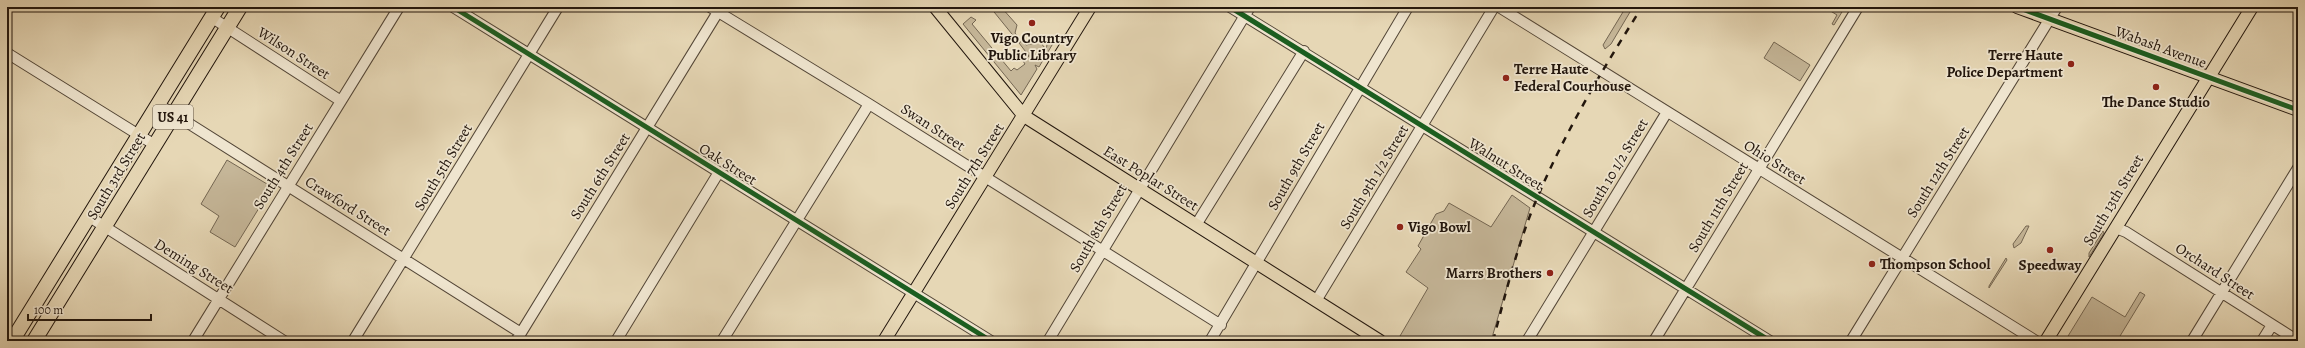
<svg xmlns="http://www.w3.org/2000/svg" width="2305" height="348" font-family="Alegreya,serif">
	<style>
		.green { fill: #c5b698; stroke: #746652 }
		.lines { fill: none; stroke-linecap: round; stroke-linejoin: round }
		.minor-casing { stroke: #534637; stroke-width: 12 }
		.major-casing { stroke: #22160d; stroke-width: 14 }
		.highway-casing { stroke: #22160d; stroke-width: 16 }
		.minor { stroke: #efe5cf; stroke-width: 10 }
		.major { stroke: #e6d7b5; stroke-width: 12 }
		.highway { stroke: #e6d7b5; stroke-width: 14 }
		.rail { stroke: #22160d; stroke-width: 2.5; stroke-dasharray: 7 7; stroke-linecap: butt }
		.cycleway-casing { stroke: #efe5cf; stroke-width: 8 }
		.cycleway { stroke: #1b5e20; stroke-width: 5 }
		.poi-dot { fill: #8f2418; stroke: #efe5cf; stroke-width: 1.5 }
		.labels { text-anchor: middle; stroke-width: 3.5; stroke-linejoin: round; paint-order: stroke }
		.shield { fill: #efe5cf; stroke: #605447; stroke-width: 1 }
		.shield-label { font-size: 14px; font-weight: bold; fill: #22160d }
		.poi-label { font-size: 15px; font-weight: bold; fill: #22160d; stroke: #efe5cf }
		.street-label { font-size: 15px; fill: #22160d; stroke: #efe5cf }
	</style>
	<rect width="100%" height="100%" fill="#e6d7b5"/>
	<filter id="stains"><feTurbulence type="fractalNoise" baseFrequency=".005" numOctaves="4"/><feColorMatrix values="0 0 0 0 .2 0 0 0 0 .09 0 0 0 0 .02 0 0 0 .5 -.17"/></filter>
	<radialGradient id="worn" r=".72"><stop offset=".6" stop-color="#630" stop-opacity="0"/><stop offset="1" stop-color="#630" stop-opacity=".3"/></radialGradient>
	<path class="green" d="M990 7H1001L1017 25 1015 33 1018 37 1016 39Z
		M1626 7H1633L1611 44 1605 49 1603 45Z
		M1824 7H1845L1834 25 1832 24 1837 15Z
		M971 17 976 20 972 24 1011 71 1014 68 1017 70 1025 64 1023 61 1029 56 1019 43 1022 41 1026 45 1040 42 1045 48 1042 53 1033 57 1035 59C1042 55 1047 52 1047 43L1050 39 1055 40 1039 67 1035 65 1037 69 1021 95 963 24Z
		M1774 42 1810 65 1800 81 1764 58Z
		M227 160 272 187 235 247 210 232 219 216 201 204Z
		M1512 195 1530 208 1491 341H1408L1400 336 1428 288 1406 272 1421 249 1418 246 1436 214 1444 211 1449 203 1491 227Z
		M2026 226H2029L2021 243 2014 248 2013 244Z
		M2103 231 2104 233 2089 257V253Z
		M2006 258 2007 260 1989 288V286Z
		M2140 292 2145 295 2117 341H2065L2092 297 2125 317Z"/>
	<g class="lines">
		<g class="minor-casing">
			<path id="minor" d="M453 7 991 341
				M710 7 869 104 1221 325
				M1230 7 1770 341
				M1499 7 2036 341
				M211 17 341 101
				M7 53 155 145
				M158 104 521 333
				M88 216 284 341
				M1196 225 1304 51
				M2116 228 2126 232 2298 341
				M1316 301 1494 7
				M193 341 399 7
				M353 341 558 7
				M516 341 721 7
				M616 341 719 172
				M722 341 869 104
				M1048 341 1250 7
				M1210 341 1408 7
				M1527 341 1667 112
				M1654 341 1858 7
				M1851 341 2057 7
				M2192 341 2298 168
				M2262 341 2272 325"/>
		</g>
		<g class="major-casing">
			<path id="major" d="M935 7 1024 116 1380 341
				M2017 7 2298 110
				M884 341 1090 7
				M2046 341 2252 7"/>
		</g>
		<g class="highway-casing">
			<path id="highway" d="M12 341 218 7
				M34 341 240 7"/>
		</g>
		<use href="#minor" class="minor"/>
		<use href="#major" class="major"/>
		<use href="#highway" class="highway"/>
		<path class="rail" d="M1493 341C1506 292 1518 242 1538 196 1566 130 1604 67 1642 7"/>
		<g class="cycleway-casing">
			<path id="cycleway" d="M453 7 991 341
				M1230 7 1770 341
				M2017 7 2298 110"/>
		</g>
		<use href="#cycleway" class="cycleway"/>
	</g>
	<g class="poi-dot">
		<circle cx="1032" cy="23" r="4"/>
		<circle cx="2071" cy="64" r="4"/>
		<circle cx="1506" cy="78" r="4"/>
		<circle cx="2156" cy="87" r="4"/>
		<circle cx="1400" cy="227" r="4"/>
		<circle cx="2050" cy="250" r="4"/>
		<circle cx="1872" cy="264" r="4"/>
		<circle cx="1550" cy="273" r="4"/>
	</g>
	<g class="labels">
		<rect class="shield" x="153" y="105" width="40" height="24" rx="3"/>
		<g class="shield-label">
			<text x="173" y="122">US 41</text>
		</g>
		<g class="poi-label">
			<text x="1032" y="43">Vigo Country<tspan x="1032" dy="17">Public Library</tspan></text>
			<text x="2063" y="60" text-anchor="end">Terre Haute<tspan x="2063" dy="17">Police Department</tspan></text>
			<text x="1514" y="74" text-anchor="start">Terre Haute<tspan x="1514" dy="17">Federal Courhouse</tspan></text>
			<text x="2156" y="107">The Dance Studio</text>
			<text x="1408" y="232" text-anchor="start">Vigo Bowl</text>
			<text x="1880" y="269" text-anchor="start">Thompson School</text>
			<text x="2050" y="270">Speedway</text>
			<text x="1542" y="278" text-anchor="end">Marrs Brothers</text>
		</g>
		<g class="street-label">
			<text transform="translate(2161 47) rotate(20)" y="5">Wabash Avenue</text>
			<text transform="translate(294 53) rotate(33)" y="5">Wilson Street</text>
			<text transform="translate(933 127) rotate(33)" y="5">Swan Street</text>
			<text transform="translate(1775 162) rotate(32)" y="5">Ohio Street</text>
			<text transform="translate(728 164) rotate(32)" y="5">Oak Street</text>
			<text transform="translate(1506 164) rotate(32)" y="5">Walnut Street</text>
			<text transform="translate(283 166) rotate(-58)" y="5">South 4th Street</text>
			<text transform="translate(974 166) rotate(-58)" y="5">South 7th Street</text>
			<text transform="translate(1296 166) rotate(-60)" y="5">South 9th Street</text>
			<text transform="translate(443 167) rotate(-59)" y="5">South 5th Street</text>
			<text transform="translate(1615 168) rotate(-59)" y="5">South 10 1/2 Street</text>
			<text transform="translate(1938 172) rotate(-58)" y="5">South 12th Street</text>
			<text transform="translate(116 176) rotate(-59)" y="5">South 3rd Street</text>
			<text transform="translate(600 176) rotate(-58)" y="5">South 6th Street</text>
			<text transform="translate(1374 177) rotate(-59)" y="5">South 9th 1/2 Street</text>
			<text transform="translate(1151 178) rotate(32)" y="5">East Poplar Street</text>
			<text transform="translate(2113 200) rotate(-59)" y="5">South 13th Street</text>
			<text transform="translate(348 206) rotate(32)" y="5">Crawford Street</text>
			<text transform="translate(1718 207) rotate(-59)" y="5">South 11th Street</text>
			<text transform="translate(1098 228) rotate(-60)" y="5">South 8th Street</text>
			<text transform="translate(194 266) rotate(32)" y="5">Deming Street</text>
			<text transform="translate(2215 271) rotate(33)" y="5">Orchard Street</text>
		</g>
	</g>
	<rect width="2305" height="348" fill="none" stroke="#e6d7b5" stroke-width="24"/>
	<rect x="8" y="8" width="2289" height="332" fill="none" stroke="#22160d" stroke-width="2"/>
	<rect x="12" y="12" width="2281" height="324" fill="none" stroke="#22160d"/>
	<path d="M28 314v6h123v-6" fill="none" stroke="#22160d" stroke-width="2"/>
	<text x="34" y="314" font-size="12" fill="#22160d" stroke="#efe5cf" stroke-width="3" paint-order="stroke">100 m</text>
	<rect width="100%" height="100%" filter="url(#stains)"/>
	<rect width="100%" height="100%" fill="url(#worn)"/>
</svg>
